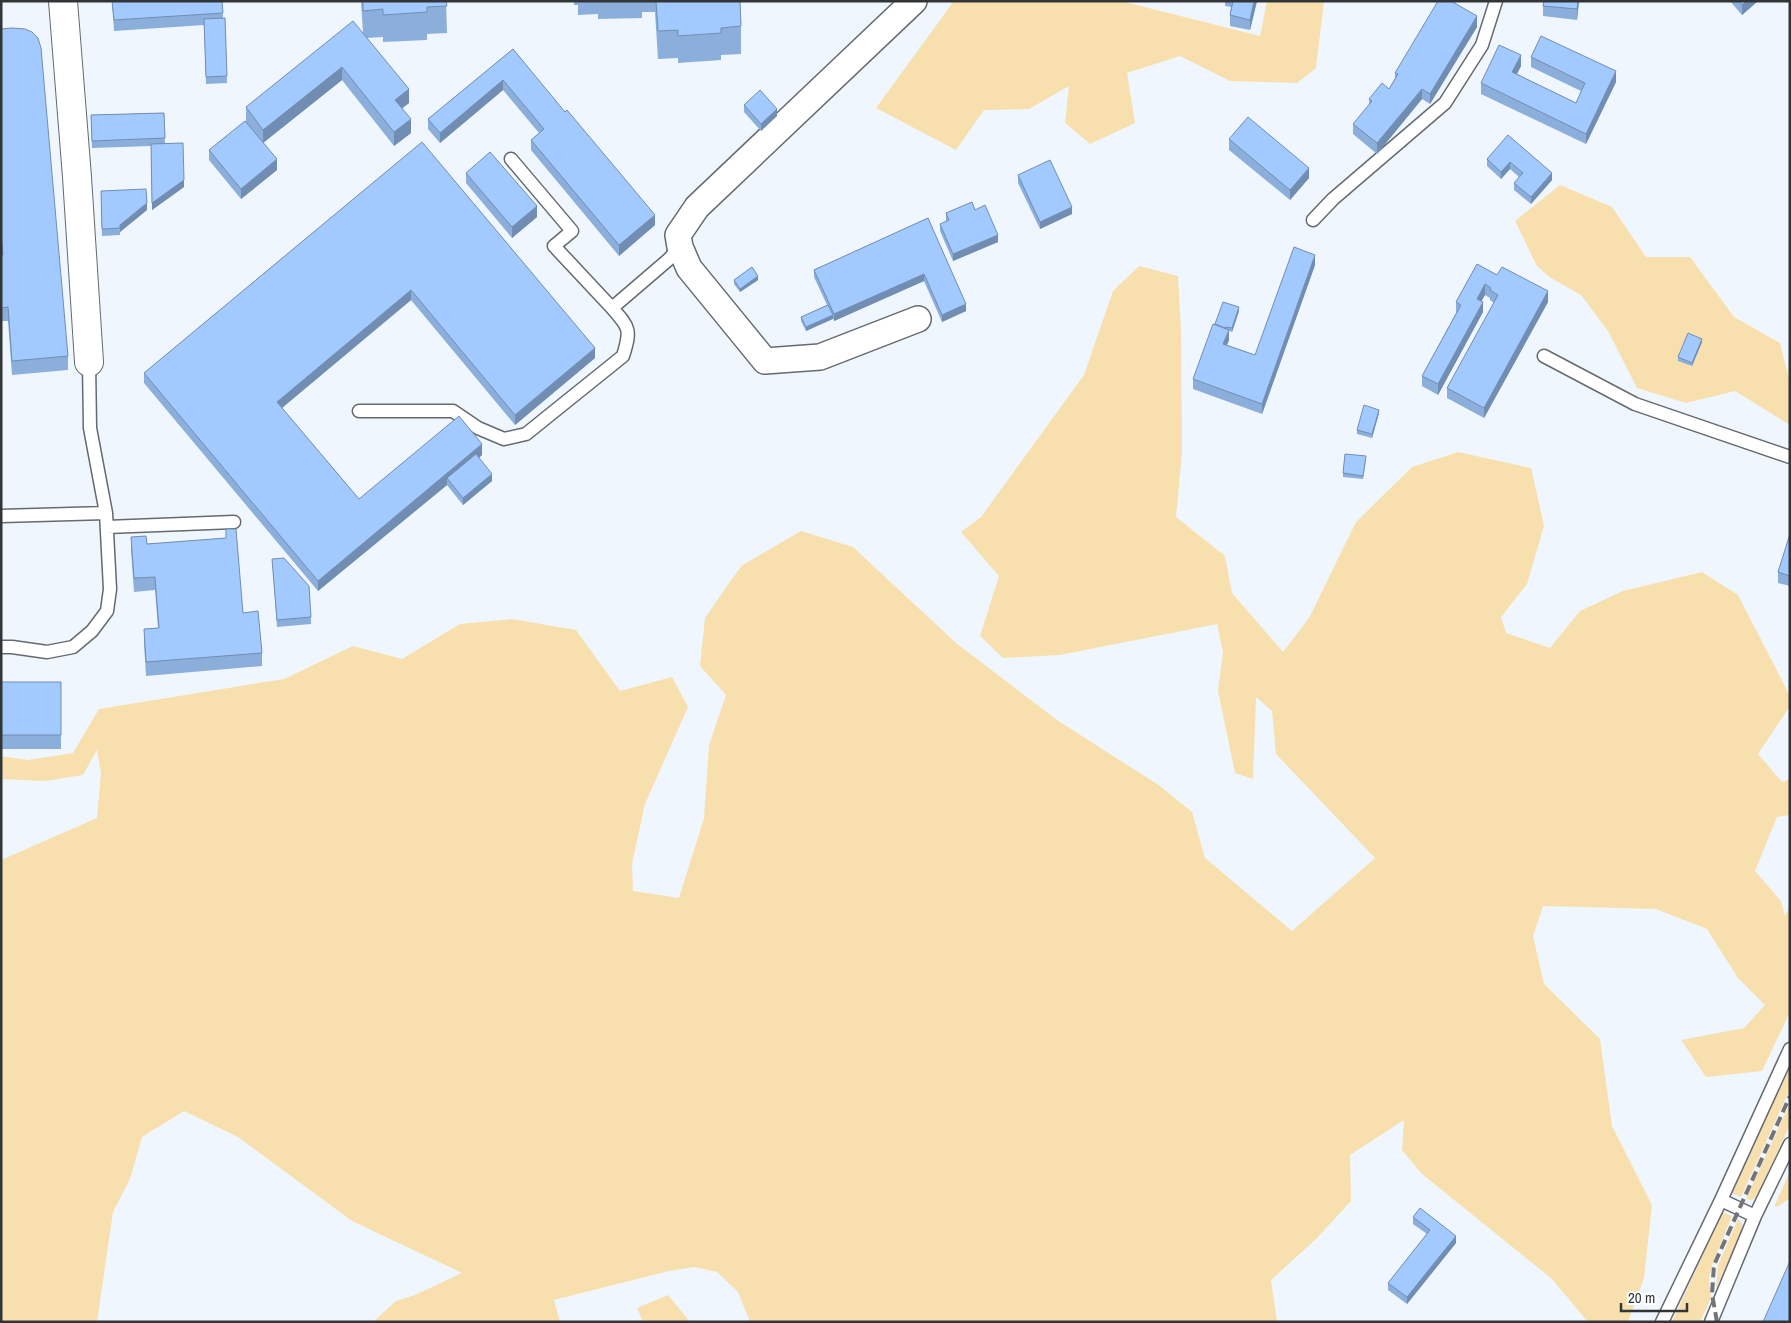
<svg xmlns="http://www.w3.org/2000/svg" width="1791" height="1323" font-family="'Archivo Narrow',sans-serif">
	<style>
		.green { fill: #f8e0ae }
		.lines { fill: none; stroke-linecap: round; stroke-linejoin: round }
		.service-casing { stroke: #656a71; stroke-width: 15 }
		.minor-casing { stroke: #656a71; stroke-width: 28 }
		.tertiary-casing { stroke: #656a71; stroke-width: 30 }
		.service { stroke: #fff; stroke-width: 12 }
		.minor { stroke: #fff; stroke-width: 25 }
		.tertiary { stroke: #fff; stroke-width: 28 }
		.rail { stroke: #717578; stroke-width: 4; stroke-dasharray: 10 5; stroke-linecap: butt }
		.wall { fill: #8baedb }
		.shaded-wall { fill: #718db2 }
		.building { fill: #a2caff; stroke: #718db2 }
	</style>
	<rect width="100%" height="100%" fill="#f0f6fd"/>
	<path class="green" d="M954 1H1121L1260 36 1267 1H1324L1316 68 1297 83 1230 81 1180 56 1127 73 1135 123 1090 144 1065 123 1069 86 1029 109 984 110 956 150 876 108Z
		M1560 185 1612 207 1646 257H1690L1734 317 1780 343 1790 383V425L1735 391 1686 403 1637 388 1608 331 1581 295 1551 278 1537 266 1515 221Z
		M1139 266 1178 276 1181 330 1182 453 1176 517 1225 556 1232 593 1283 652 1309 618 1356 522 1412 467 1458 452 1531 468 1544 526 1527 584 1501 617 1506 633 1550 648 1580 611 1623 591 1702 572 1738 595 1790 696V706L1758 754 1782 782 1790 779V815L1777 817 1755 871 1781 901 1785 916 1790 905V1012L1762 1071 1706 1077 1681 1040 1744 1028 1765 1005 1738 978 1707 929 1656 909 1543 906 1533 936 1544 984 1600 1039 1612 1126 1652 1205 1644 1278 1628 1322H1588L1552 1279 1422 1174 1402 1150 1404 1120 1350 1155 1351 1201 1316 1239 1271 1280 1277 1322H750L738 1292 717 1272 694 1267 669 1271 554 1300 560 1322H373L396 1301 415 1295 462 1273 352 1221 238 1137 184 1111 142 1137 130 1179 113 1212 97 1322H1V860L97 818 101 773 97 750 83 775 45 781 1 779V756L28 760 73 753 99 709 284 679 353 646 402 659 460 624 512 619 576 630 620 691 672 677 688 707 645 804 632 864 633 891 679 898 704 818 709 745 726 695 700 666 705 618 741 566 801 531 853 547 956 643 1057 720 1160 786 1192 812 1205 858 1292 931 1375 858 1276 754 1272 711 1256 697 1253 779 1235 773 1218 691 1223 652 1217 624 1060 655 1003 658 980 636 999 576 961 532 981 517 1084 375 1113 291Z
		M1790 1061V1089L1741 1197 1730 1192Z
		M1790 1103V1125L1757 1196 1752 1200 1746 1199Z
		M1790 1171V1198L1779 1206 1774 1207Z
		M1722 1212 1732 1216 1712 1265 1709 1279 1711 1298 1700 1322H1672Z
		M1738 1219 1742 1223V1231L1716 1289 1718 1265Z
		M668 1295 690 1322H643L637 1308Z"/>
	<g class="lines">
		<g class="service-casing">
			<path id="service" d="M511 159 572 231 554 246 612 308 668 260 680 247
				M1313 220 1333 199 1445 103 1482 45 1496 1
				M1544 356 1635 404 1790 457
				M359 411H453L478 428 504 439 526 434 623 356C631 330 630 328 612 308
				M1 516 106 513
				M107 527 234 522
				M1 647H12L47 652 73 647 92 631 107 611 110 589 106 513 90 428 89 362
				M1721 1200 1755 1216
				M1662 1322 1721 1200 1790 1049
				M1711 1322 1755 1216 1790 1144"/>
		</g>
		<g class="minor-casing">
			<path id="minor" d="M914 1 697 207 678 235 680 247 689 268 765 361 820 357 918 319"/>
		</g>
		<g class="tertiary-casing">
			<path id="tertiary" d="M63 1 77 177 89 362"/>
		</g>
		<use href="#service" class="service"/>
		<use href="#minor" class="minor"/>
		<use href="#tertiary" class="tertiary"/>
		<path class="rail" d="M1717 1322 1712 1294 1714 1265 1790 1096"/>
	</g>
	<path class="wall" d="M112 1H222L223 18H225L227 83 206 84 204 25 114 31Z
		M361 1H446L447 33 427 34V40L383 42V37L367 38 409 103 402 108 411 133 394 146 342 80 263 143 277 170 241 199 209 160V150L246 121V107L363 33Z
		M574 1H740L741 26V54L721 55V60L678 63V58L658 59 655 12H642V18L598 19V14L578 15V5H574Z
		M1225 1H1257L1250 30 1230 26V15L1231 7 1225 6Z
		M1579 1 1577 20 1543 16V6Z
		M1730 1H1758L1742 15Z
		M1477 27 1430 104 1422 99 1377 154 1353 134V124L1369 105V99L1389 89 1395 79V73Z
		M1 29 68 356V370L12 375 8 321H1Z
		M513 49 655 225 619 256 531 150V140L539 133 503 90 440 143 428 129V119Z
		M1531 57 1616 82 1586 144 1481 94V83L1521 66 1517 74 1576 103 1581 91 1531 67Z
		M744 105 777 116 761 131 744 112Z
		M164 113 165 144 184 187 152 210 151 146 92 148 91 115Z
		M1508 135 1552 180 1531 204 1514 190V183L1519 177 1510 169 1501 179 1487 166V159Z
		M1229 139 1309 178 1290 200 1229 150Z
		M422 142 595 358 515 425 411 300 282 408 359 499 482 455 479 458 492 481 463 505 447 485 318 591 144 383V373Z
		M466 173 537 217 512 238 466 183Z
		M1018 175 1072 214 1040 229 1018 183Z
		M101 191 147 210 120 232V235L102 236Z
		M975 210 998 242 953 261 940 231V224L946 221V213Z
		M928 218 966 311 942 322 924 281 834 321 833 318 806 331 801 321V317L827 305 814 277V270Z
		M1477 264 1548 302 1484 418 1447 398V388L1494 303 1490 300V298L1485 295 1481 301 1483 312 1438 395 1422 386V376L1456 313V302Z
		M1315 265 1262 414 1193 389V379L1215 324 1239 311 1232 332 1229 331V340L1227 345 1255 355Z
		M734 280H758L740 292 734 284Z
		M1702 342 1692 366 1678 361V357Z
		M1379 413 1372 438 1357 434V430Z
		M1366 460 1363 479 1343 477V473Z
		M226 529 243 613 262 653V666L146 676 144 643V629L158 628 155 590 134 592 131 550V537L147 544 226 538Z
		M1790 534V586L1778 583V572Z
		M272 559 311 617V624L277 627Z
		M1 682H61V749H1Z
		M1413 1217 1456 1243 1407 1304 1388 1290V1283L1427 1234 1413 1224Z"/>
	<path class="shaded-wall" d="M1254 1H1257L1250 30V20Z
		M1578 1H1579L1577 20V9Z
		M1746 1H1758L1742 15V5Z
		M1477 16V27L1430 104V94Z
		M1521 55V66L1512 83V72Z
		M342 67V80L263 143V130Z
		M1616 71V82L1586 144V134Z
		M503 80V90L440 143V133Z
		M409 89V103L395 114V100Z
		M1422 89V99L1377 154V143Z
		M777 109V116L761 131V124Z
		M411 119V133L394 146V132Z
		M277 159V170L241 199V189Z
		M1510 162V169L1501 179V172Z
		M1309 168V178L1290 200V190Z
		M1552 173V180L1531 204V197Z
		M184 180V187L152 210V203Z
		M147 203V210L120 232V225Z
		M537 206V217L512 238V227Z
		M1072 207V214L1040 229V222Z
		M655 215V225L619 256V245Z
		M998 235V242L953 261V254Z
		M1315 255V265L1262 414V404Z
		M924 274V281L834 321V314Z
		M758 276V280L740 292V289Z
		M1485 284V295L1477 309V299Z
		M411 290V300L277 412V402Z
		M1548 291V302L1484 418V408Z
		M1483 302V312L1438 395V384Z
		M966 304V311L942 322V315Z
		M1239 307V311L1232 332V328Z
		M833 315V319L806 331V327Z
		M1229 330V340L1223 355V344Z
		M1702 339V342L1692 366V363Z
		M595 348V358L515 425V415Z
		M1379 410V413L1372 438V434Z
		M482 444V455L450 482 447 478V485L318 591V581Z
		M492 474V481L463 505V498Z
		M1456 1236V1243L1407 1304V1297Z"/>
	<path class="building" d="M112 1H222L223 13 114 20Z
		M363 1H446L447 6 427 7V12L383 15V9L363 11Z
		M656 1H740L741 26 721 28V33L678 36V30L658 31Z
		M1233 1H1254L1250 20 1230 15Z
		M1438 1H1451L1477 16 1430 94 1422 89 1377 143 1353 124 1372 101 1369 99 1382 83 1389 89 1398 74 1395 73Z
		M1544 1H1578L1577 9 1543 6Z
		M1739 1H1746L1742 5Z
		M225 18 227 76 206 77 204 19Z
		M353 21 409 89 395 100 411 119 394 132 342 67 263 130 246 107Z
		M12 28 25 29 32 32 38 38 41 48 68 356 12 361 8 307 1 308V255H3L1 235V29Z
		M1541 36 1616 71 1586 134 1481 83 1499 45 1521 55 1512 72 1576 103 1585 83 1531 57Z
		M513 49 565 112 567 110 655 215 619 245 531 140 544 129 503 80 440 133 428 119Z
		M760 90 777 109 761 124 744 105Z
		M164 113 165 138 92 141 91 115Z
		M1248 117 1309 168 1290 190 1229 139Z
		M245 121 277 159 241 189 209 150Z
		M1508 135 1552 173 1531 197 1514 183 1523 173 1510 162 1501 172 1487 159Z
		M422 142 595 348 515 415 411 290 277 402 359 499 459 416 482 444 318 581 144 373Z
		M183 143 184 180 152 203 151 144Z
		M490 152 537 206 512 227 466 173Z
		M1050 160 1072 207 1040 222 1018 175Z
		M146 189 147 203 120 225V228L102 229 101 191Z
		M972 202 975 210 985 205 998 235 953 254 940 224 949 220 946 213Z
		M928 218 966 304 942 315 924 274 834 314 814 270Z
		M1294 247 1315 255 1262 404 1193 379 1213 324 1229 330 1223 344 1255 355Z
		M1477 264 1497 275 1502 267 1548 291 1484 408 1447 388 1498 295 1490 290 1491 288 1485 284 1477 299 1483 302 1438 384 1422 376 1461 305 1456 302Z
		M752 267 758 276 740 289 734 280Z
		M1223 302 1239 307 1232 328 1226 327 1225 328 1215 324Z
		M828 305 833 315 806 327 801 317Z
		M1688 333 1702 339 1692 363 1678 357Z
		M1364 405 1379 410 1372 434 1357 430Z
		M476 454 492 474 463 498 447 478Z
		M1345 454 1366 456 1363 476 1343 473Z
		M226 529H236L243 613 258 611 262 653 146 662 144 629 159 628 155 577 134 578 131 537 146 536 147 544 226 538Z
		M1790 534V576L1778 572Z
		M284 558 309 586 311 617 277 620 272 559Z
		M1 682H61V735H1Z
		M1420 1208 1456 1236 1407 1297 1388 1283 1430 1230 1413 1217Z
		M1790 1261V1322H1763Z"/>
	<rect width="1791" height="1323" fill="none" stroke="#323537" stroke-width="5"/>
	<path d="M1621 1303v8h66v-8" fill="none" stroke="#323537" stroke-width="2.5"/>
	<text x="1628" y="1303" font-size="15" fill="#323537" stroke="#ffffff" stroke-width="4" paint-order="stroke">20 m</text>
</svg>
